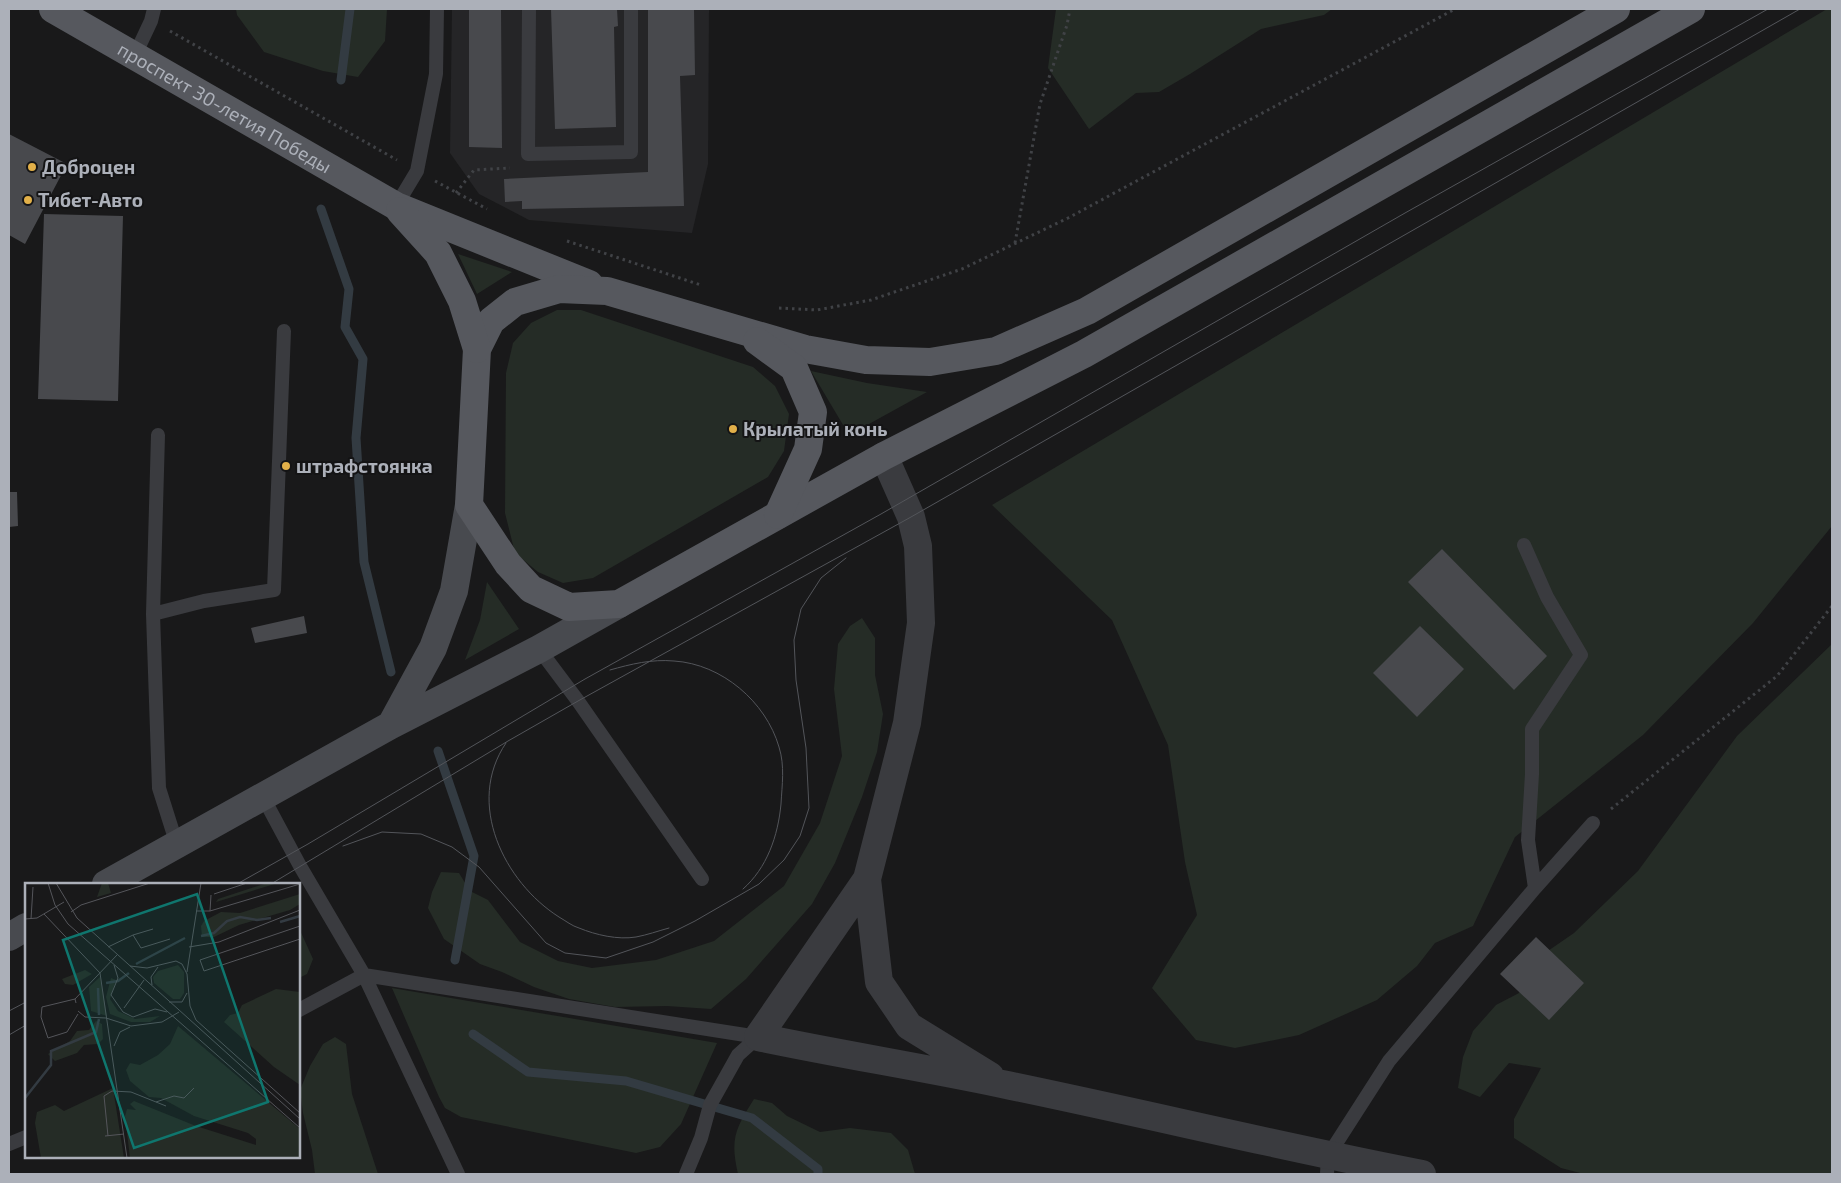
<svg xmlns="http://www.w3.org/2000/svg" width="1841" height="1183" font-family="'Exo 2',sans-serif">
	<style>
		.built { fill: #252527 }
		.green { fill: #252c26 }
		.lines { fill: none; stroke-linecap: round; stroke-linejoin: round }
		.stream { stroke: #333b42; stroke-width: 9 }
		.building { fill: #48494d }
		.path { stroke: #404246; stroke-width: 3; stroke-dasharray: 2.5 4; stroke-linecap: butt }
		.service { stroke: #3a3b3f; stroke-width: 14 }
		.minor { stroke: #3a3b3f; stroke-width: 28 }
		.secondary { stroke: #484a4f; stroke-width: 28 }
		.primary { stroke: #56585e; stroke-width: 28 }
		.tram { stroke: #53555a; stroke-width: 1 }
		.poi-dot { fill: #e2b049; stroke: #141415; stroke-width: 2 }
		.labels { text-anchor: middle; stroke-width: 4; stroke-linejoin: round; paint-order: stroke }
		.street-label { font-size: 19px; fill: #acb0b9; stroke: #141415 }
		.poi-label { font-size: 19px; font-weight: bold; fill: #acb0b9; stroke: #141415; text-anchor: start }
		.inset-river { fill: none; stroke: #333b42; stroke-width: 2.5 }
		.inset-road { fill: none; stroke: #54555a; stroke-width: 1 }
		.view { fill: #0f766e; fill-opacity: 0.15; stroke: #0f766e; stroke-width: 2.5 }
		.inset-edge { fill: none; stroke: #acb0b9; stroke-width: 2.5 }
	</style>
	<rect width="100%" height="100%" fill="#19191a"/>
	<path class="built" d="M452 9H709L708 164 692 233 529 220 479 194 450 153Z"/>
	<path class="green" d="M236 9H387L385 41 358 77 323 71 264 52 237 15Z
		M1056 9H1332L1324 15 1261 29 1190 74 1159 92 1136 93 1089 129 1048 68Z
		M1827 9H1832V526L1753 623 1643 735 1515 837 1473 926 1435 943 1417 966 1377 1000 1299 1035 1235 1048 1196 1040 1152 988 1197 915 1185 862 1168 745 1112 620 992 505Z
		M458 254 512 272 477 294Z
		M557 310H581L753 367 775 386 789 414 784 451 768 477 593 578 563 583 538 572 515 553 505 513 506 373 513 343 531 323Z
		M811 371 867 383 927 392 849 435Z
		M487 582 519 629 465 660 480 620Z
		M862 618 875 638V675L883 714 877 752 862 797 835 863 812 904 746 979 711 1009 667 1006 615 1007 569 999 534 987 502 972 480 964 444 939 428 908 432 892 441 872 459 873 470 891 488 900 520 942 558 961 592 968 656 960 714 941 784 886 820 823 842 756 834 689 838 644 850 626Z
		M1832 644V1174H1584L1561 1168 1514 1138V1119L1541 1068 1509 1063 1480 1097 1458 1088 1463 1057 1473 1031 1496 1005 1519 993 1529 964 1574 933 1638 871 1737 736Z
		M299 928 313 959 307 974 299 978Z
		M392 988 717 1043 681 1124 660 1147 636 1153 461 1117 445 1108 439 1097Z
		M335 1037 346 1044 352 1094 378 1174H315L312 1150 303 1113 300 1090 310 1066 323 1044Z
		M754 1099 772 1103 787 1116 820 1132 850 1128 891 1133 908 1150 915 1174H738C730 1139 735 1129 754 1099Z"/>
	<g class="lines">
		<path class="stream" d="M341 80 350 9
			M321 209 349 289 345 327 363 359 356 438 364 562 391 672
			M438 751 474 856 455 960
			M473 1034 528 1072 626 1081 752 1118 818 1169V1174"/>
	</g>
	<path class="building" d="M469 9H501L502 148 469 147Z
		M551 9H617L618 26 614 27 616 127 555 129Z
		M648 9H694L695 75 680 76 684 206 522 209V201L505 202 504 179 648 172Z
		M9 134 67 164 25 244 9 235Z
		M44 214 123 216 118 401 38 399Z
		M9 492H17L18 526 9 527Z
		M1442 549 1547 656 1514 690 1408 582Z
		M304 616 307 633 255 643 251 628Z
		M1420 626 1464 669 1417 717 1373 673Z
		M1536 937 1584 983 1549 1020 1500 974Z"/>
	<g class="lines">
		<path class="path" d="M170 31 397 160
			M435 181 487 209
			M456 193 474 170 510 168
			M567 241 701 285
			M1015 243 1040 104 1067 25 1070 9
			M779 308 817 310 871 300 962 269 1068 218 1455 9
			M1611 809 1777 676 1832 606"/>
		<path class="service" d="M529 9 528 154 631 152V9
			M135 55 151 21 154 9
			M396 206 417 171 436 74 437 9
			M1524 545 1547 597 1581 655 1532 729V774L1528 840 1535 888
			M153 614 158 435
			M539 649 578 701 702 879
			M263 797 300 866 364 975 458 1174
			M177 845 159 788 153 614 204 601 274 590 284 331
			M299 1010 364 975 758 1037
			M9 1144 26 1137
			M686 1174 701 1138 710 1105 738 1055 758 1037
			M1327 1174 1328 1156 1389 1061 1535 888 1593 823"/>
		<path class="minor" d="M884 456 911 517 918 546 921 623 907 723 867 879 758 1037C839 1054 921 1067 1002 1084 1143 1113 1282 1147 1422 1174
			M867 879 879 982 909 1026 990 1076"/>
		<path class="secondary" d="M391 725 433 648 454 591 469 505
			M106 884 391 725 539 649 619 604
			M9 937 26 927"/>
		<g class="primary">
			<path id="s1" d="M53 9 396 206 589 284"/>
			<path d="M1616 9 1087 311 996 351 930 362 866 360 805 349 607 291 559 289 515 302 491 321 477 349 469 505 508 564 531 589 569 607 619 604 884 456 1084 354 1691 9"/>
			<path d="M400 211 438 253 462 301 477 349"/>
			<path d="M757 341 794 368 813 412 808 449 778 515"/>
		</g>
		<path class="tram" d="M610 670C631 664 652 659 674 661 722 664 766 702 779 747 785 766 782 785 781 804 778 836 767 868 743 889
			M506 743C465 803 504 882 559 917 566 921 572 926 579 928 596 935 618 940 636 937 647 935 658 931 669 928
			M343 846 382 832 421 834 452 847 479 867 546 943 565 953 606 958 653 942 695 921 759 884 784 860 800 836 809 808 806 748 796 680 794 640 801 609 821 578 846 558
			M237 884 308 844 585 679 881 514 1405 213 1768 9
			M271 884 508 741 578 701 911 517 1800 9
			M9 1011 26 1002
			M9 1035 26 1025"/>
	</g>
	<g class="poi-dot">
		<circle cx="32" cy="167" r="5"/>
		<circle cx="28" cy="200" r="5"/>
		<circle cx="733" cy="429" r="5"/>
		<circle cx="286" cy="466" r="5"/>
	</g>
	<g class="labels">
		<g class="street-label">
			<text dy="7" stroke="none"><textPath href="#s1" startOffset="198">проспект 30-летия Победы</textPath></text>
		</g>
		<g class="poi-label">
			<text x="42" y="174">Доброцен</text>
			<text x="38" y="207">Тибет-Авто</text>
			<text x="743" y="436">Крылатый конь</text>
			<text x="296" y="473">штрафстоянка</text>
		</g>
	</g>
	<g transform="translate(25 883)">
		<rect width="275" height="275" fill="#19191a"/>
		<path d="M77 0H83L86 10 72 14ZM242 0H253L191 19 193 16ZM275 11V21L265 27 214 42 189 54H177L176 43 179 38 196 29 215 30ZM153 82 159 89V110L155 116H148L129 100 128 94 133 88ZM60 87 67 91 48 102 40 101 37 96ZM75 94 82 133 66 128 64 104ZM86 95 91 97 85 116 93 128 110 136 135 133 125 139H106L85 131 81 114ZM251 106 275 109V202L249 184 199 139 205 132 213 130 217 122ZM71 138 77 141 78 156 73 161 59 162 52 170 30 178 23 171 45 158 52 148 64 147ZM153 143 275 246V275H105L100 233 102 226 111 227 105 221 109 218 171 243 231 262V256L223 250 169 233 136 215 124 214 105 198 101 187 105 180 115 182 133 172 145 161ZM88 205 99 275H16L10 240 12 229 30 222 39 228Z" fill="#252c26"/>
		<path class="inset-river" d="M255 39 275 33M176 53 189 50 202 38 215 34 232 37 246 35M111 81 160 55M81 100 93 98 104 90M73 105 74 132M0 215 26 182V168L71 149 74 136"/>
		<path class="inset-road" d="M23 0 30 22 43 41 275 245M31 0 52 35 275 236M189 11 222 0M171 28H185L275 1M185 28 186 12M46 29 56 22 125 0M19 31 75 90 102 275M0 36 12 35 39 19M6 36 8 4M275 43 175 77 179 88 275 56M108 52 128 46M83 64 108 52 116 65 145 56M164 64 194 59 275 27M89 82 93 95 86 112 98 129 108 134 130 126 142 129M105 83 122 85 151 78 157 81 162 91 165 123 171 137 275 230M162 89 176 0M127 102 126 94 133 84M50 116 17 124 16 134 23 155 42 149 53 131M144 119H157L162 110M51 120 50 116 92 72M99 125 119 97M53 128 60 134 81 135 106 143 137 139 154 129M89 163 95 149 105 144M131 219 149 213 159 215 169 205M80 253 99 251M83 253 79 213 87 208 106 209 141 223"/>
		<path class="view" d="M172 11 243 219 109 265 38 57Z"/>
		<rect width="275" height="275" class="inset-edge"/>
	</g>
	<rect width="1841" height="1183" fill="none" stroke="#acb0b9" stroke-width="20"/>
</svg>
